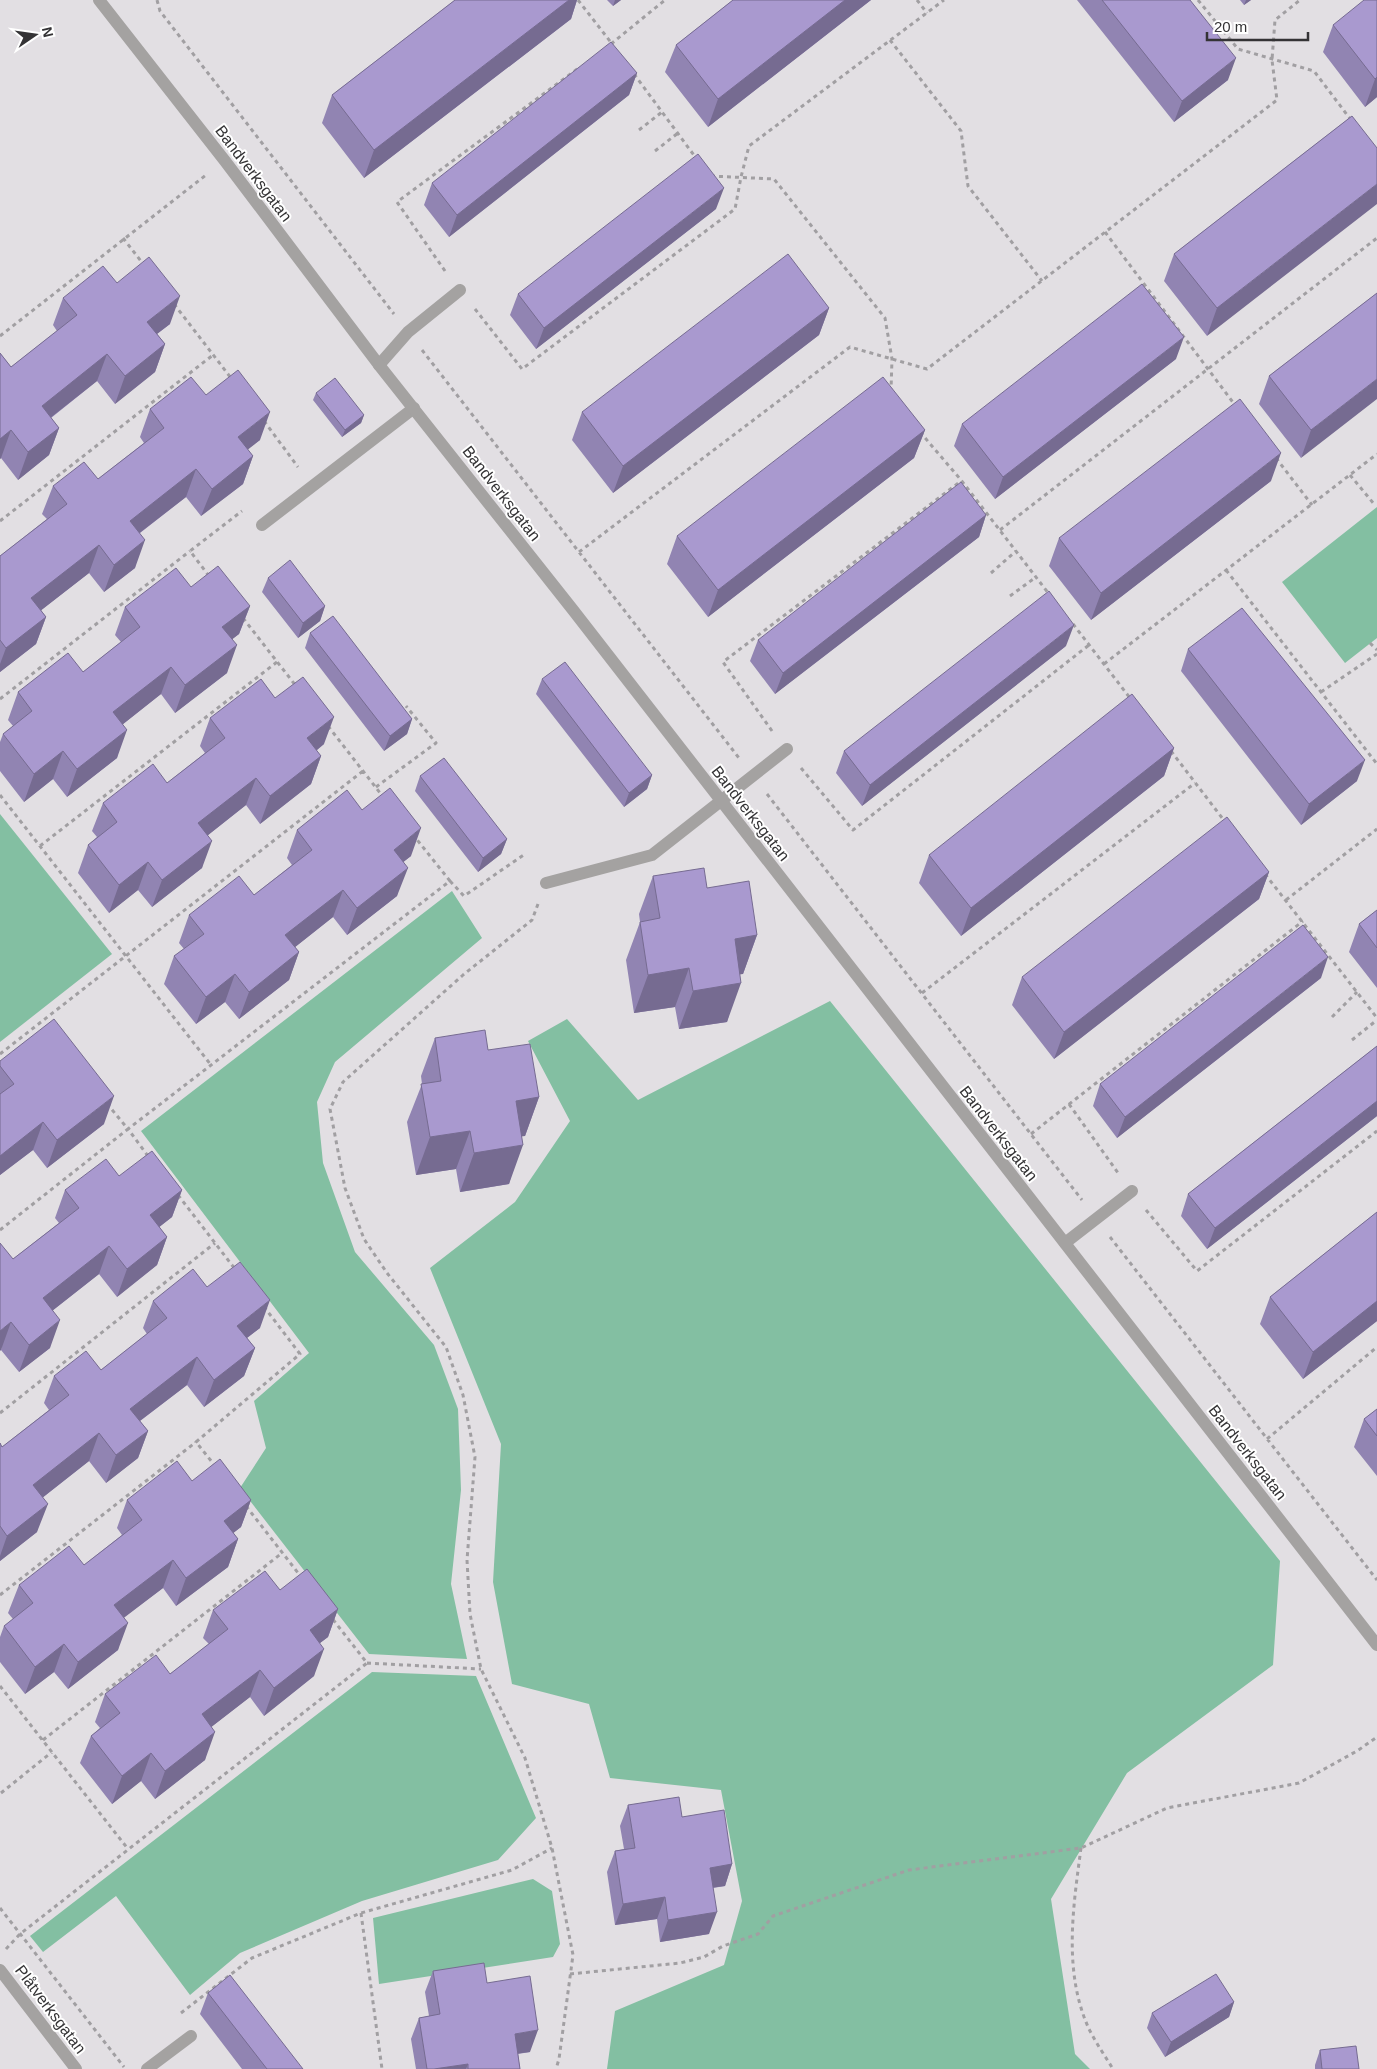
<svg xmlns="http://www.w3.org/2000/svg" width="1377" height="2069" font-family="Arial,sans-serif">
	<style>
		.green { fill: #83bfa2 }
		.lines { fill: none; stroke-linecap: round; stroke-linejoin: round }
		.path { stroke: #a19fa2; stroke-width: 3; stroke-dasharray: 4 4; stroke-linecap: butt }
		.service { stroke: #a4a2a1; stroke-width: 12 }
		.minor { stroke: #a4a2a1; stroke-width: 12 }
		.wall { fill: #9184b2 }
		.shaded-wall { fill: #766b91 }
		.building { fill: #a999cf; stroke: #766b91 }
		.labels { text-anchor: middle; stroke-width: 4; stroke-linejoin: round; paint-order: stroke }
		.street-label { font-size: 16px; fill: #343335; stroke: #fff }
	</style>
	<rect width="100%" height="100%" fill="#e2dfe3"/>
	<path class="green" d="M1377 507V638L1345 663 1282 582Z
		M0 814 112 954 0 1042Z
		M452 891 482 938 335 1062 317 1102 323 1163 355 1252 434 1345 458 1409 461 1490 451 1584 467 1659 369 1654 240 1488 266 1448 254 1401 309 1353 141 1131Z
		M830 1001 1280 1561 1273 1665 1127 1773 1051 1899 1075 2054 1090 2069H607L615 2011 724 1965 742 1901 721 1790 610 1778 589 1704 512 1684 493 1582 501 1444 430 1268 515 1202 570 1121 528 1041 567 1019 638 1100Z
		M372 1672 476 1676 536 1818 498 1860 362 1901 240 1953 190 1995 116 1896 43 1952 30 1936Z
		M533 1879 552 1891 560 1944 553 1957 379 1984 373 1918Z"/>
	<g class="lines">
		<path class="path" d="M157 0 160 11 394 314
			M578 0 613 45
			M917 0 927 13
			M1198 0 1238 49 1314 71 1351 120
			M890 40 961 131 968 186 1042 281
			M611 44 665 0
			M634 74 696 158
			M639 130 662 112
			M655 151 678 133
			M711 176 774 179 885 318 892 359 891 390
			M1105 232 1235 405
			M123 238 144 265
			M445 271 397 202 580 67
			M174 304 231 378
			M475 309 522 369 735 209 741 177 749 146 944 0
			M0 336 206 175
			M422 350 739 758
			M264 421 298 467
			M920 432 961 480 1049 594
			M1276 458 1312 505
			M1350 475 1374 504
			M0 521 213 355
			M1000 530 1377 238
			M579 552 850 347 927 369 1277 100 1272 60 1275 20 1300 0
			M1226 570 1377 764
			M991 573 1016 551
			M209 576 190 551 242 511
			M1010 596 1036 577
			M243 618 296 686
			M1073 624 1130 698
			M1370 643 1377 650
			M1104 664 1377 454
			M1321 692 1377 654
			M0 699 190 551
			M328 726 384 798
			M772 731 723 662 961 481
			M1171 751 1226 823
			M801 768 853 830 1089 645
			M376 787 436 743 406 706
			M767 794 1082 1200
			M0 795 211 1065
			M40 846 277 662
			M1265 874 1377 1018
			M450 881 464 896 525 854
			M1286 900 1377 829
			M538 904 532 920 463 975 343 1082 330 1109 345 1188 364 1239 387 1273 446 1347 463 1395 475 1457 467 1560 470 1614 481 1669 525 1758 552 1848 573 1955 559 2059 556 2069
			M922 993 1195 783
			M1332 1017 1357 992
			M1352 1040 1377 1020
			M0 1054 363 771
			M1069 1104 1118 1173
			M1031 1134 1303 921
			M148 1156 128 1129 450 881 414 836
			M178 1195 235 1269
			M1146 1210 1197 1271 1377 1131
			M0 1230 128 1129 108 1105
			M1110 1237 1377 1580
			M0 1413 215 1243
			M1267 1439 1377 1347
			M216 1467 196 1442 300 1354 265 1308
			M246 1506 302 1578
			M0 1595 196 1442
			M367 1663 481 1669
			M0 1686 128 1849
			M43 1740 282 1553
			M1 1793 52 1752
			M1081 1848C1073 1908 1063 1972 1089 2029 1096 2043 1105 2056 1113 2069
			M0 1908 124 2067
			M361 1913 382 2069
			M6 1949 20 1934 367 1663 331 1617
			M570 1974 680 1963 704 1957 723 1946 758 1934 773 1916 909 1870 1081 1848 1167 1808 1299 1783 1357 1751 1377 1737
			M181 2013 252 1958 361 1913 512 1870 552 1848"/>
		<path class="service" d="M379 365 408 332 460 290
			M262 525 414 408
			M546 883 652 855 787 749
			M1065 1243 1132 1191
			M147 2069 191 2036"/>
		<path class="minor" d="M99 0 225 161 379 365 573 610 1377 1645
			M0 1970 76 2069"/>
	</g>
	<path class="wall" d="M455 0H577L571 19 364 178 322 123 332 95Z
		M607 0H621L613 6Z
		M733 0H871L708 127 665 72 676 45Z
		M1077 0H1190L1228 80 1174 122Z
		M1240 0H1251L1244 5Z
		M1377 0V97L1365 107 1323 52 1333 25Z
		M637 73 629 95 449 237 424 205 432 183Z
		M1352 116 1207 336 1164 281 1174 254Z
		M716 209 536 349 510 315 518 294Z
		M117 283 170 324 157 334 165 344 155 372 115 404 97 381 51 418 59 428 49 455 18 480 1 458 0 459V353L11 367 57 331 53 325 63 298Z
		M1377 293 1301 458 1259 404 1269 376Z
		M829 308 819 335 613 493 572 440 582 412Z
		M1176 359 995 499 954 446 962 424Z
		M316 393 364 415 361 423 342 437 313 400Z
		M206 395 260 440 247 449 253 456 243 484 201 516 186 497 140 533 135 568 104 592 89 573 41 610 46 617 36 644 0 672V556L47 519 42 514 53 486 98 479 144 443 140 437 150 409Z
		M925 430 914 458 708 617 667 564 677 536Z
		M1271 481 1091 620 1049 566 1059 538Z
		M986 515 979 537 775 694 750 661 758 640Z
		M268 578 325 606 320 621 298 638 262 592Z
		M191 587 250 606 239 634 232 639 227 673 175 713 161 694 123 724 117 758 67 797 53 779 24 802 0 771V742L3 734 13 726 8 720 18 692 83 672 121 642 115 635 125 607Z
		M310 633 412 719 407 734 384 751 305 648Z
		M1066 646 862 806 836 773 844 751Z
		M1188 649 1357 781 1301 825 1181 671Z
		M542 679 652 775 647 789 624 807 536 694Z
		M275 698 324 744 316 751 321 756 311 784 260 824 246 805 208 835 202 868 152 907 138 890 109 913 78 873 88 845 97 837 92 831 103 803 167 783 205 753 200 746 210 718Z
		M1174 748 1164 776 961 936 919 883 929 855Z
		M420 776 507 839 501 854 478 872 415 791Z
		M362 810 411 856 403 862 397 896 347 935 333 917 295 947 299 952 289 980 239 1019 225 1002 196 1024 164 984 174 956 184 949 179 943 189 915 254 895 292 865 287 858 297 830Z
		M1269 872 1259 899 1054 1059 1012 1005 1022 977Z
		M653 876 757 935 743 974H740L727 1022 679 1029 675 1007 634 1013 626 960 640 922 639 914Z
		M1377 910V988L1349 952 1359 924Z
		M1321 978 1117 1138 1093 1106 1100 1084Z
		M435 1038 488 1050 539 1097 525 1136H522L509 1184 460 1192 456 1169 416 1175 407 1122 422 1084 421 1076Z
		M1377 1046V1116L1207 1249 1181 1216 1188 1194Z
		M0 1066 104 1124 47 1168 33 1150 0 1175Z
		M119 1176 182 1190 172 1217 159 1227 167 1237 157 1265 117 1297 99 1274 53 1310 50 1348 19 1372 1 1350 13 1259 59 1223 55 1218 65 1190Z
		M1377 1212V1321L1303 1379 1260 1324 1270 1297Z
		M207 1287 260 1328 247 1338 255 1348 244 1376 204 1407 187 1385 140 1421 148 1431 138 1458 106 1483 89 1461 42 1498 37 1532 0 1561V1443L2 1447 49 1410 44 1403 54 1376 101 1370 147 1334 143 1328 153 1301Z
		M1377 1409V1476L1354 1447 1364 1419Z
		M192 1481 251 1500 241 1527 233 1533 238 1539 228 1567 176 1606 163 1588 124 1617 118 1650 68 1689 54 1672 25 1694 0 1662V1637L4 1626 13 1619 8 1613 19 1585 84 1565 122 1535 117 1528 127 1500Z
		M280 1590 338 1609 328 1637 320 1643 314 1676 264 1716 250 1697 211 1727 205 1760 155 1799 141 1781 112 1804 80 1763 91 1736 100 1728 95 1722 105 1694 170 1674 209 1644 203 1638 213 1610Z
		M628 1805 682 1817 732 1864 725 1886 713 1888 709 1934 660 1942 657 1919 615 1925 607 1872 615 1851 624 1849 620 1826Z
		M433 1971 487 1983 530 2052 518 2054 520 2069H416L411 2039 419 2018 429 2016 425 1992Z
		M208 1993 303 2069H242L200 2014Z
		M1234 2002 1229 2017 1165 2057 1147 2028 1152 2013Z
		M1320 2050 1359 2069H1315V2065Z"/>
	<path class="shaded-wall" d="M569 0H577L571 19 364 178 374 150Z
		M615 0H621L613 6Z
		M845 0H871L708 127 718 99Z
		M1246 0H1251L1244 5Z
		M1236 58 1228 80 1174 122 1182 101Z
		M637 73 629 95 449 237 457 215Z
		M1377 77V97L1365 107 1375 79Z
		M1377 184V204L1207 336 1217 308Z
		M724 188 716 209 536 349 544 328Z
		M180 296 170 324 137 349 147 322Z
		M829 308 819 335 613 493 623 466Z
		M1184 337 1176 359 995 499 1003 477Z
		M165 344 155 372 115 404 125 376Z
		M107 354 97 381 31 433 42 406Z
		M1377 379V399L1301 458 1311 430Z
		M270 412 260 440 228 465 238 437Z
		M364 415 361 423 342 437 345 430Z
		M59 428 49 455 18 480 28 452Z
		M11 430 1 458 0 459V439Z
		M925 430 914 458 708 617 718 590Z
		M1281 453 1271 481 1091 620 1101 593Z
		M253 456 243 484 201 516 212 489Z
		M196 469 186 497 120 548 130 521Z
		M986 515 979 537 775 694 783 673Z
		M145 540 135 568 104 592 114 565Z
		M99 545 89 573 21 626 31 598Z
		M250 606 239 634 212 655 222 627Z
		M325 606 320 621 298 638 303 623Z
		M46 617 36 644 0 672V664L6 648Z
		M1074 625 1066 646 862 806 870 785Z
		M237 645 227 673 175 713 185 685Z
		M171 667 161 694 103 740 113 712Z
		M334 717 324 744 297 766 307 738Z
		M412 719 407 734 384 751 390 736Z
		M127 730 117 758 67 797 77 769Z
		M1174 748 1164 776 961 936 971 908Z
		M63 751 53 779 24 802 34 774Z
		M321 756 311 784 260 824 270 796Z
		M1365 760 1357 781 1301 825 1309 804Z
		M652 775 647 789 624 807 629 793Z
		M256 778 246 805 188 851 198 823Z
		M421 828 411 856 383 878 394 850Z
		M507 839 501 854 478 872 483 858Z
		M212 841 202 868 152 907 162 880Z
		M148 862 138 890 109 913 119 885Z
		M408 868 397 896 347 935 357 908Z
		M1269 872 1259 899 1054 1059 1064 1032Z
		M343 890 333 917 275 963 285 935Z
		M757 935 743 974 721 977 735 939Z
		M299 952 289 980 239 1019 249 992Z
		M1328 957 1321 978 1117 1138 1125 1117Z
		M689 968 675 1007 634 1013 648 975Z
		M235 974 225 1002 196 1024 206 997Z
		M741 983 727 1022 679 1029 693 991Z
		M114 1096 104 1124 47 1168 57 1140Z
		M539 1097 525 1136 502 1139 516 1101Z
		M1377 1101V1116L1207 1249 1215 1228Z
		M43 1122 33 1150 0 1175V1156Z
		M470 1131 456 1169 416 1175 430 1137Z
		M523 1145 509 1184 460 1192 474 1153Z
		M182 1190 172 1217 139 1243 150 1215Z
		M167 1237 157 1265 117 1297 127 1269Z
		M109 1246 99 1274 33 1326 43 1298Z
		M270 1300 260 1328 227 1353 237 1326Z
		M1377 1301V1321L1303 1379 1313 1352Z
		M60 1320 50 1348 19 1372 29 1345Z
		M11 1322 1 1350 0 1351V1331Z
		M255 1348 244 1376 204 1407 214 1380Z
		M197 1357 187 1385 120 1436 130 1409Z
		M148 1431 138 1458 106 1483 116 1455Z
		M99 1433 89 1461 23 1513 33 1485Z
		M251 1500 241 1527 214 1548 224 1521Z
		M48 1504 37 1532 0 1561V1556L7 1536Z
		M238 1539 228 1567 176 1606 186 1578Z
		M173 1560 163 1588 104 1633 114 1605Z
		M338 1609 328 1637 300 1658 310 1630Z
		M128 1623 118 1650 68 1689 78 1662Z
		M64 1644 54 1672 25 1694 35 1667Z
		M324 1649 314 1676 264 1716 274 1688Z
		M260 1670 250 1697 192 1742 202 1714Z
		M215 1732 205 1760 155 1799 165 1771Z
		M151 1753 141 1781 112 1804 122 1776Z
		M732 1864 725 1886 702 1889 710 1868Z
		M665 1897 657 1919 615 1925 623 1904Z
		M717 1912 709 1934 660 1942 668 1920Z
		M1234 2002 1229 2017 1165 2057 1171 2042Z
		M538 2030 530 2052 507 2055 515 2034Z
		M468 2064 466 2069H434Z"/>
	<path class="building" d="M455 0H569L374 150 332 95Z
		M733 0H845L718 99 676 45Z
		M1102 0H1190L1236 58 1182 101Z
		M1364 0H1377V77L1375 79 1333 25Z
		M611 42 637 73 457 215 432 183Z
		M1352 116 1377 148V184L1217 308 1174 254Z
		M698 154 724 188 544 328 518 294Z
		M788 254 829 308 623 466 582 412Z
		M149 257 180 296 147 322 165 344 125 376 107 354 42 406 59 428 28 452 11 430 0 439V353L11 367 77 315 63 298 103 266 117 283Z
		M1142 284 1184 337 1003 477 962 424Z
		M1377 293V379L1311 430 1269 376Z
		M238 370 270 412 238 437 253 456 212 489 196 469 130 521 145 540 114 565 99 545 31 598 46 617 6 648 0 640V556L67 504 53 486 84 462 98 479 164 428 150 409 191 377 206 395Z
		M883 377 925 430 718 590 677 536Z
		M335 378 364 415 345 430 316 393Z
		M1240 399 1281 453 1101 593 1059 538Z
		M961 482 986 515 783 673 758 640Z
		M290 560 325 606 303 623 268 578Z
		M218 566 250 606 222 627 237 645 185 685 171 667 113 712 127 730 77 769 63 751 34 774 3 734 32 711 18 692 68 653 83 672 140 627 125 607 176 568 191 587Z
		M1049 591 1074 625 870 785 844 751Z
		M1242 608 1365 760 1309 804 1188 649Z
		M333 616 412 719 390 736 310 633Z
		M565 662 652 775 629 793 542 679Z
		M303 677 334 717 307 738 321 756 270 796 256 778 198 823 212 841 162 880 148 862 119 885 88 845 117 822 103 803 153 764 167 783 225 738 210 718 261 679 275 698Z
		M1132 694 1174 748 971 908 929 855Z
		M444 758 507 839 483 858 420 776Z
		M390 788 421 828 394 850 408 868 357 908 343 890 285 935 299 952 249 992 235 974 206 997 174 956 204 934 189 915 239 876 254 895 312 850 297 830 347 790 362 810Z
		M1227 817 1269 872 1064 1032 1022 977Z
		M704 868 707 888 749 881 757 935 735 939 741 983 693 991 689 968 648 975 640 922 660 918 653 876Z
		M1377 910V948L1359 924Z
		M1303 925 1328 957 1125 1117 1100 1084Z
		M54 1019 114 1096 57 1140 43 1122 0 1156V1094L14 1084 0 1066V1061Z
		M485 1030 488 1050 530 1044 539 1097 516 1101 523 1145 474 1153 470 1131 430 1137 421 1084 441 1081 435 1038Z
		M1377 1046V1101L1215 1228 1188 1194Z
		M152 1151 182 1190 150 1215 167 1237 127 1269 109 1246 43 1298 60 1320 29 1345 11 1322 0 1331V1243L13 1259 79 1208 65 1190 106 1159 119 1176Z
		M1377 1212V1301L1313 1352 1270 1297Z
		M240 1262 270 1300 237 1326 255 1348 214 1380 197 1357 130 1409 148 1431 116 1455 99 1433 33 1485 48 1504 7 1536 0 1526V1443L2 1447 69 1395 54 1376 86 1351 101 1370 167 1318 153 1301 193 1269 207 1287Z
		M1377 1409V1436L1364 1419Z
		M220 1459 251 1500 224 1521 238 1539 186 1578 173 1560 114 1605 128 1623 78 1662 64 1644 35 1667 4 1626 33 1603 19 1585 69 1546 84 1565 142 1520 127 1500 177 1461 192 1481Z
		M307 1569 338 1609 310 1630 324 1649 274 1688 260 1670 202 1714 215 1732 165 1771 151 1753 122 1776 91 1736 120 1713 105 1694 156 1655 170 1674 228 1629 213 1610 265 1571 280 1590Z
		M679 1797 682 1817 724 1810 732 1864 710 1868 717 1912 668 1920 665 1897 623 1904 615 1851 635 1848 628 1805Z
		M484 1963 487 1983 530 1976 538 2030 515 2034 520 2069H468V2064L434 2069H427L419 2018 440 2014 433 1971Z
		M1216 1974 1234 2002 1171 2042 1152 2013Z
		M230 1975 303 2069H267L208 1993Z
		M1356 2046 1359 2069H1322L1320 2050Z"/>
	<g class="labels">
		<g class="street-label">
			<text transform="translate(254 173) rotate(53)" y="6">Bandverksgatan</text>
			<text transform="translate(502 493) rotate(52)" y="6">Bandverksgatan</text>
			<text transform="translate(751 813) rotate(52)" y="6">Bandverksgatan</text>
			<text transform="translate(999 1133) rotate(52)" y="6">Bandverksgatan</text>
			<text transform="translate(1248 1452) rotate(52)" y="6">Bandverksgatan</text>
			<text transform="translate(51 2009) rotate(53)" y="6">Plåtverksgatan</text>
		</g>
	</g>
	<g transform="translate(35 35) rotate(77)" stroke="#ffffff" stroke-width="4" paint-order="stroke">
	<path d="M0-4L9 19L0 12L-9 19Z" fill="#343335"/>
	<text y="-8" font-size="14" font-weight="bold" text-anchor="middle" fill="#343335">N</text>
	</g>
	<path d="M1207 32v8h101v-8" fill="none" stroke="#343335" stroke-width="2.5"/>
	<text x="1214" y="32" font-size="15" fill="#343335" stroke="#ffffff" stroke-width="4" paint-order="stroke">20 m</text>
</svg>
